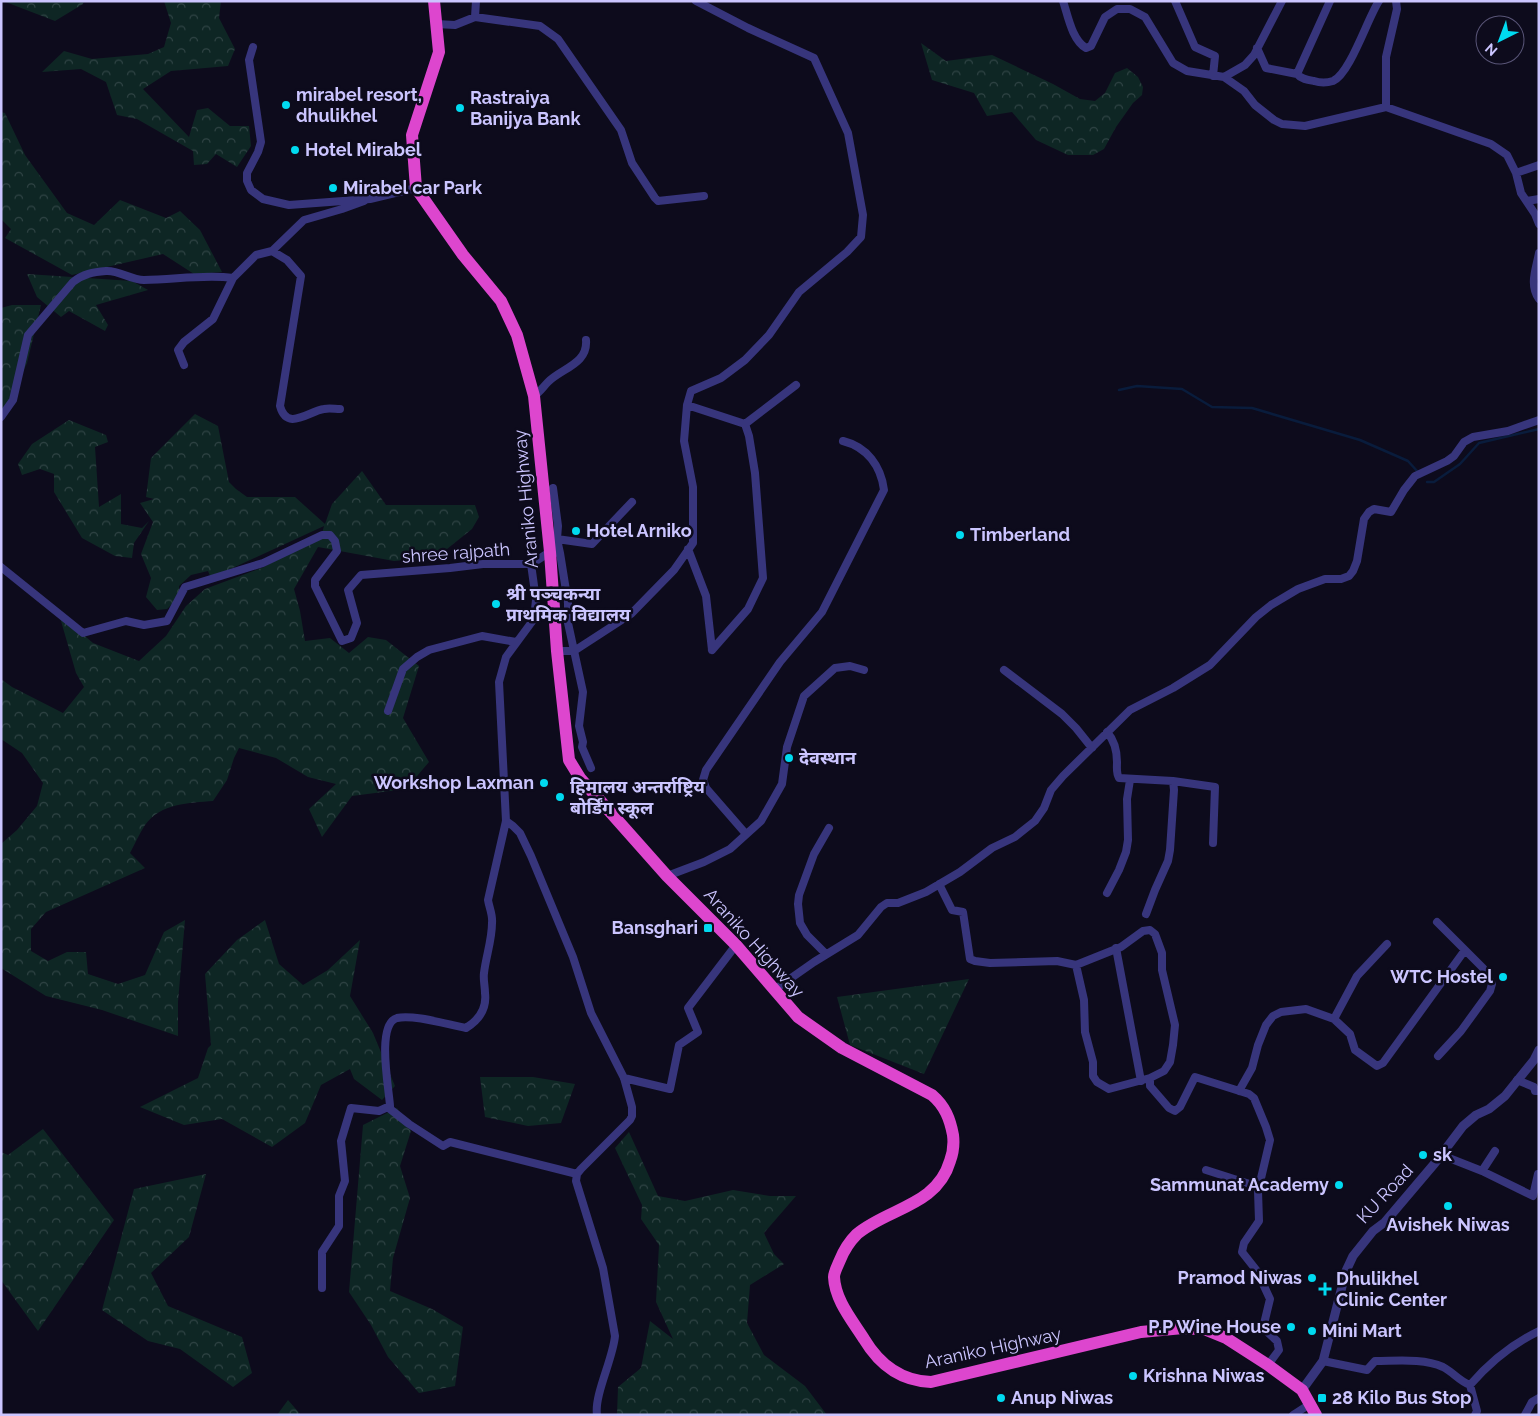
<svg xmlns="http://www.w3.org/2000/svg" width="1540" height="1416" font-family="Raleway,'Noto Sans Devanagari',sans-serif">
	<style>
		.forest { fill: url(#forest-crowns) }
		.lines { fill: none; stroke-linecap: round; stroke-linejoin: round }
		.stream { stroke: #091c3c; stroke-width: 2.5 }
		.minor { stroke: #37357c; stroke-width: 8 }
		.tertiary { stroke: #37357c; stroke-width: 9 }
		.trunk { stroke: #dd46ce; stroke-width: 12 }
		.poi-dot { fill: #00daf0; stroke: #0d0b1c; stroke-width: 2 }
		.labels { text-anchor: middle; stroke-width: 5; stroke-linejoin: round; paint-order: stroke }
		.poi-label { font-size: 18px; font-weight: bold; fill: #cbc5ff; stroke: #0d0b1c; text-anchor: start }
		.street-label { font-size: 18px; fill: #cbc5ff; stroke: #0d0b1c }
	</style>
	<defs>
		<pattern id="forest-crowns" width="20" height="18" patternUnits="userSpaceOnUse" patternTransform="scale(1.25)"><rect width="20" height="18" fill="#0e2624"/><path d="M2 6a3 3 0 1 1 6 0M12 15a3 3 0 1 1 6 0" fill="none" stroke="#304445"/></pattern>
	</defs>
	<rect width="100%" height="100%" fill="#0d0b1c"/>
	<path class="forest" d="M3 1H84L83 4 55 21Z
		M164 1H221L219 18 235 49 228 66 171 71 143 89 189 137 197 110 208 108 230 126H249L251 146 237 167 216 154 207 164 194 165 193 151 137 119 117 115 106 82 81 69 42 72 64 51 92 59 148 54 164 47 171 23Z
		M921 43 946 61 992 55 1053 84 1080 99 1095 101 1105 93 1115 73 1127 68 1138 77 1143 87 1142 95 1133 103 1116 127 1104 149 1093 155H1068L1036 140 1012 112 987 116 974 93 932 80Z
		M1 112 5 113 25 155 67 213 94 225 120 200 166 218 180 211 200 230 222 272 194 274 163 254 72 275 5 238 11 229 2 220 1 217Z
		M27 274 132 281 148 290 96 305 108 325 105 331 69 311 61 317 37 297Z
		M12 305H41L27 363 6 408 1 415V308Z
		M195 414 218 426 229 482 236 489 247 497H295L325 524 332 504 362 471 386 505H475L479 517 472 529 437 557 394 561 318 547 294 589 300 611 305 641 330 638 349 653 368 637 386 640 419 666 403 718 429 762 406 789 352 796 322 837 309 809 336 784 308 777 276 758 239 748 234 758 227 780 213 801C189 803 161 803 145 825 139 834 135 844 130 853L145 868 46 912 31 929V951L48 961 67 952H86L88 974 118 984 145 975 164 932 185 920 178 1002V1036L102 1010 46 996 1 968V844L17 830 37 806 43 783 22 753 1 739V679L12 687 63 713 84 687 76 673 59 614 93 643 139 661 166 636 186 606 205 589 264 567 322 534 324 526 211 578 208 571 191 575 179 586 180 596 167 609 157 610 146 597 151 578 141 554 153 522 140 503 154 499 146 497 151 458Z
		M69 420 106 435 108 442 95 447 99 507 121 494V524L142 528 149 521 134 543 132 558 115 556 82 538 54 492V474L40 469 22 475 18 464 32 444Z
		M265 920 279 964 303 985 328 970 360 940 350 996 373 1033 395 1086 382 1100 354 1079 350 1069 321 1085 305 1123 272 1147 222 1119 184 1125 140 1107 198 1078 208 1048 211 1045 205 974 237 940Z
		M969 979 924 1074 850 1045 837 997Z
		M480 1077H533L575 1084 561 1123 528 1126 485 1117Z
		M397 1108 411 1131 400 1166 410 1198 393 1258 390 1291 432 1309 463 1327 455 1386 419 1393 388 1357 371 1325 349 1292 363 1125Z
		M43 1129 114 1220 38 1331 1 1280V1152L8 1155Z
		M629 1132 658 1196 685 1201 733 1190 770 1196H796L764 1233 774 1254 784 1264 750 1285 747 1323 764 1355 805 1386 827 1415H617L618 1387 641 1368 650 1321 673 1339 656 1302 659 1245 641 1219 642 1205 615 1148Z
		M206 1174 189 1237 151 1273 168 1306 242 1337 252 1373 233 1387 180 1349 148 1341 102 1310 134 1189Z
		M288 1400 301 1415H277Z"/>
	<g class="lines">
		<path class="stream" d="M1119 390 1137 386 1182 389 1212 407 1252 408 1360 440 1408 461 1417 471
			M1427 482H1434L1460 464 1479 443 1539 429"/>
		<path class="minor" d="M1063 1C1068 16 1072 40 1086 48L1091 46 1105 17 1117 9H1130L1145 17 1173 63 1187 71 1224 77 1244 91 1255 105 1274 120 1282 124 1305 126 1386 107 1491 144 1507 155 1516 173 1521 193 1535 214 1539 224
			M1175 1 1195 47 1215 56 1213 76
			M475 17 476 1
			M436 24 455 25 475 17 540 26 558 39 621 130 632 163 655 198 658 201 704 196
			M253 47 249 60 261 142 258 152 247 173V181L251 190 263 199 289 205 370 199 416 188
			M1257 48 1266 68 1297 74C1301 79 1308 80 1314 81 1320 83 1327 83 1333 81 1350 74 1368 17 1379 1
			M1297 74 1330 1
			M1224 77 1245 65 1254 55 1282 1
			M1386 107V57L1397 9 1396 1
			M1516 173 1539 165
			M1527 201 1539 199
			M272 251 304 220 342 209 364 201
			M1539 253C1536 269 1529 285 1539 299
			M184 365 178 350 184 342 213 319 233 278 256 255 272 251 287 260 301 276 280 406C287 432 309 411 324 409 329 408 335 409 340 409
			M534 396C540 392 543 387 548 382 562 368 588 364 586 340
			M687 405 691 391 721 378 745 360 769 335 799 292 847 252 861 237 863 215 848 133 814 58 748 28 696 1
			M1 417 13 400 28 335 73 282C83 274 93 272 106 271 119 270 131 280 144 280 173 280 204 274 233 278
			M553 488 558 526 557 539 560 553
			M557 539 592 544 632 502
			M688 549 706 596 712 650
			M1 567 83 633 126 621 144 625 167 621 185 587 263 563 322 535H330L335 541 337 551 315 580V586L342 641 351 638 357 623 348 590 361 575 450 568 483 564H531L550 552 560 553 568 603V623L583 692 579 726 583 742 582 747 591 768
			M712 650 748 609 763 578 755 473 749 436 745 424
			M557 651H574L631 614 674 570 693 543V487L684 441 687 405 745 424 796 385
			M1004 670 1062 714 1076 728 1092 748
			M388 711 403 669 417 657 429 650 482 636 516 642
			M1107 732C1114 740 1117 751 1117 762 1117 768 1116 773 1119 778L1173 781 1215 787 1213 843
			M506 821 513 826 520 833 531 856 573 957 591 1013 624 1078 632 1107V1116L630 1120 581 1169 577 1174 576 1181 603 1268 615 1336C613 1359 594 1395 597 1415
			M746 834 706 788 703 780 706 770 780 662 822 612 884 490C881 466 867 447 843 441
			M667 876 704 862 730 849 761 821 782 784 787 747 804 696 835 668 850 666 864 670
			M939 884 952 910 963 912 970 959 975 961 990 963 1057 961 1076 965 1121 947 1143 931 1150 930 1155 934 1162 953V970L1175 1025 1173 1045 1170 1062 1164 1071 1150 1078V1086L1169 1108 1175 1111 1180 1107 1195 1077 1249 1094 1254 1098 1266 1127 1270 1140 1258 1191 1259 1221 1244 1243 1242 1252 1257 1271 1270 1299 1263 1328 1277 1341 1279 1350 1268 1365
			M1107 893 1119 870 1126 852 1128 840 1127 799 1130 780
			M1146 914 1155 890 1168 861 1170 850 1174 790 1173 781
			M1437 922 1483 968 1492 984 1490 991 1461 1031 1438 1056
			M1116 948 1141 1081
			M826 954 807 935 800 923 798 904 799 895 814 854 829 828
			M1076 965 1084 1000 1085 1032 1093 1062V1076L1097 1082 1109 1089 1150 1078
			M774 990 814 962 858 935 881 907 887 903H898L926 892 960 872 992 848 1015 837 1035 821 1044 808 1051 790 1063 776 1130 710 1173 688 1210 665 1256 617 1271 605 1298 589 1325 579H1341L1349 576 1353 571 1357 561 1364 519 1369 512 1374 509 1391 512 1404 490 1415 476 1447 461 1454 456 1464 442 1473 437 1508 431 1539 420
			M1334 1019 1350 1034 1355 1050 1377 1066 1383 1063 1465 950
			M624 1078 670 1089 679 1045 698 1032 688 1008 736 945
			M1517 1080 1534 1087 1535 1091H1539
			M1239 1091 1252 1068 1258 1045 1266 1025 1273 1016 1281 1012 1306 1009 1334 1019 1357 976 1387 944
			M390 1106V1109L409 1124 443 1146 450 1142 577 1174
			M1442 1153 1449 1158 1482 1171 1533 1196 1538 1174
			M1206 1170 1259 1187
			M1482 1171 1495 1151
			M322 1288V1252L339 1226V1196L345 1181 341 1141 351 1108 379 1111 390 1106C389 1089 376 1024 397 1018 413 1014 449 1025 466 1028 479 1020 487 1009 485 993 485 986 483 979 484 973 486 956 492 940 492 923 493 915 489 907 488 900L506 821 499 682 506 657 534 619 536 600 531 564
			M1323 1361 1367 1370 1375 1361C1397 1361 1423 1358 1443 1367 1453 1372 1459 1381 1470 1385 1489 1363 1512 1344 1539 1331
			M1470 1385 1477 1411 1475 1415
			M1293 1415 1310 1404
			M1525 1415 1532 1402 1539 1398"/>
		<path class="tertiary" d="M1302 1390 1323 1361 1346 1271 1353 1256 1373 1231 1385 1222 1435 1163 1463 1126 1476 1115 1489 1109 1505 1096 1534 1060 1539 1050"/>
		<path class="trunk" d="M434 1 439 52 412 135 416 188 463 255 501 301 517 335 534 396 550 552 557 651 569 760 580 778 667 876 736 945 798 1017 842 1048 932 1095C945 1106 950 1119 953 1135 954 1143 953 1153 950 1161 937 1206 888 1208 857 1234 850 1241 844 1250 840 1260 838 1265 834 1272 834 1277 835 1300 852 1320 864 1339 879 1364 901 1381 931 1382L1141 1332 1183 1328 1196 1329H1204L1226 1338 1268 1365 1302 1390 1316 1415"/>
	</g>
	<g class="poi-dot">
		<circle cx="286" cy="105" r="5"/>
		<circle cx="460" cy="108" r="5"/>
		<circle cx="295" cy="150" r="5"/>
		<circle cx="333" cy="188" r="5"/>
		<circle cx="576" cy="531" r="5"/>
		<circle cx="960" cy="535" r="5"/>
		<circle cx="496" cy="604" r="5"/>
		<circle cx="789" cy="758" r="5"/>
		<circle cx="544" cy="783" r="5"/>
		<circle cx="560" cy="797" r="5"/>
		<rect x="703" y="923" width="10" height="10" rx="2.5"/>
		<circle cx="1503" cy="977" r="5"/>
		<circle cx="1423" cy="1155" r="5"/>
		<circle cx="1339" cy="1185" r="5"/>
		<circle cx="1448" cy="1206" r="5"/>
		<circle cx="1312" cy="1278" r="5"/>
		<path d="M1322.5 1281.5h5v5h5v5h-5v5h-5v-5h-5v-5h5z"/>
		<circle cx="1291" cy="1327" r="5"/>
		<circle cx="1312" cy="1331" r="5"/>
		<circle cx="1133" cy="1376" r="5"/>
		<circle cx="1001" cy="1398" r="5"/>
		<rect x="1317" y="1393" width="10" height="10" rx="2.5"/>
	</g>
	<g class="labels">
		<g class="poi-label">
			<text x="296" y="101">mirabel resort,<tspan x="296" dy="21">dhulikhel</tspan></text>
			<text x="470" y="104">Rastraiya<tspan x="470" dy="21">Banijya Bank</tspan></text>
			<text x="305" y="156">Hotel Mirabel</text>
			<text x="343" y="194">Mirabel car Park</text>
			<text x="586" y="537">Hotel Arniko</text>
			<text x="970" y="541">Timberland</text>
			<text x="506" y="600">श्री पञ्चकन्या<tspan x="506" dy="21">प्राथमिक विद्यालय</tspan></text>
			<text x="799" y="764">देवस्थान</text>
			<text x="534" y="789" text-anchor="end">Workshop Laxman</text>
			<text x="570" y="793">हिमालय अन्तर्राष्ट्रिय<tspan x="570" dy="21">बोर्डिंग स्कूल</tspan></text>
			<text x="698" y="934" text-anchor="end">Bansghari</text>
			<text x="1493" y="983" text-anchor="end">WTC Hostel</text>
			<text x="1433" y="1161">sk</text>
			<text x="1329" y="1191" text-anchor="end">Sammunat Academy</text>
			<text x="1448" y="1231" text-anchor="middle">Avishek Niwas</text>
			<text x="1302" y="1284" text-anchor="end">Pramod Niwas</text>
			<text x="1336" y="1285">Dhulikhel<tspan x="1336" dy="21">Clinic Center</tspan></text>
			<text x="1281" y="1333" text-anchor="end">P.P Wine House</text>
			<text x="1322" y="1337">Mini Mart</text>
			<text x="1143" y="1382">Krishna Niwas</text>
			<text x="1011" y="1404">Anup Niwas</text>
			<text x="1332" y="1404">28 Kilo Bus Stop</text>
		</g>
		<g class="street-label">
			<text transform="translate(526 499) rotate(-95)" y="6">Araniko Highway</text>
			<text transform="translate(456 553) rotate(-4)" y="6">shree rajpath</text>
			<text transform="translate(754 943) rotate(48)" y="6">Araniko Highway</text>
			<text transform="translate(1385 1194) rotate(-47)" y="6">KU Road</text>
			<text transform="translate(993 1348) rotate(-12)" y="6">Araniko Highway</text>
		</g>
	</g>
	<rect width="1540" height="1416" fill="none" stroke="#cbc5ff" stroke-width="5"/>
	<g transform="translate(1500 40) rotate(222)"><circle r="24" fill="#0d0b1c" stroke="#595577"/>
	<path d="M0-4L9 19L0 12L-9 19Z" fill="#00daf0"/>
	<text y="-8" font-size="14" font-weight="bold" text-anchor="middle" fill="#cbc5ff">N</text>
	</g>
</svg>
